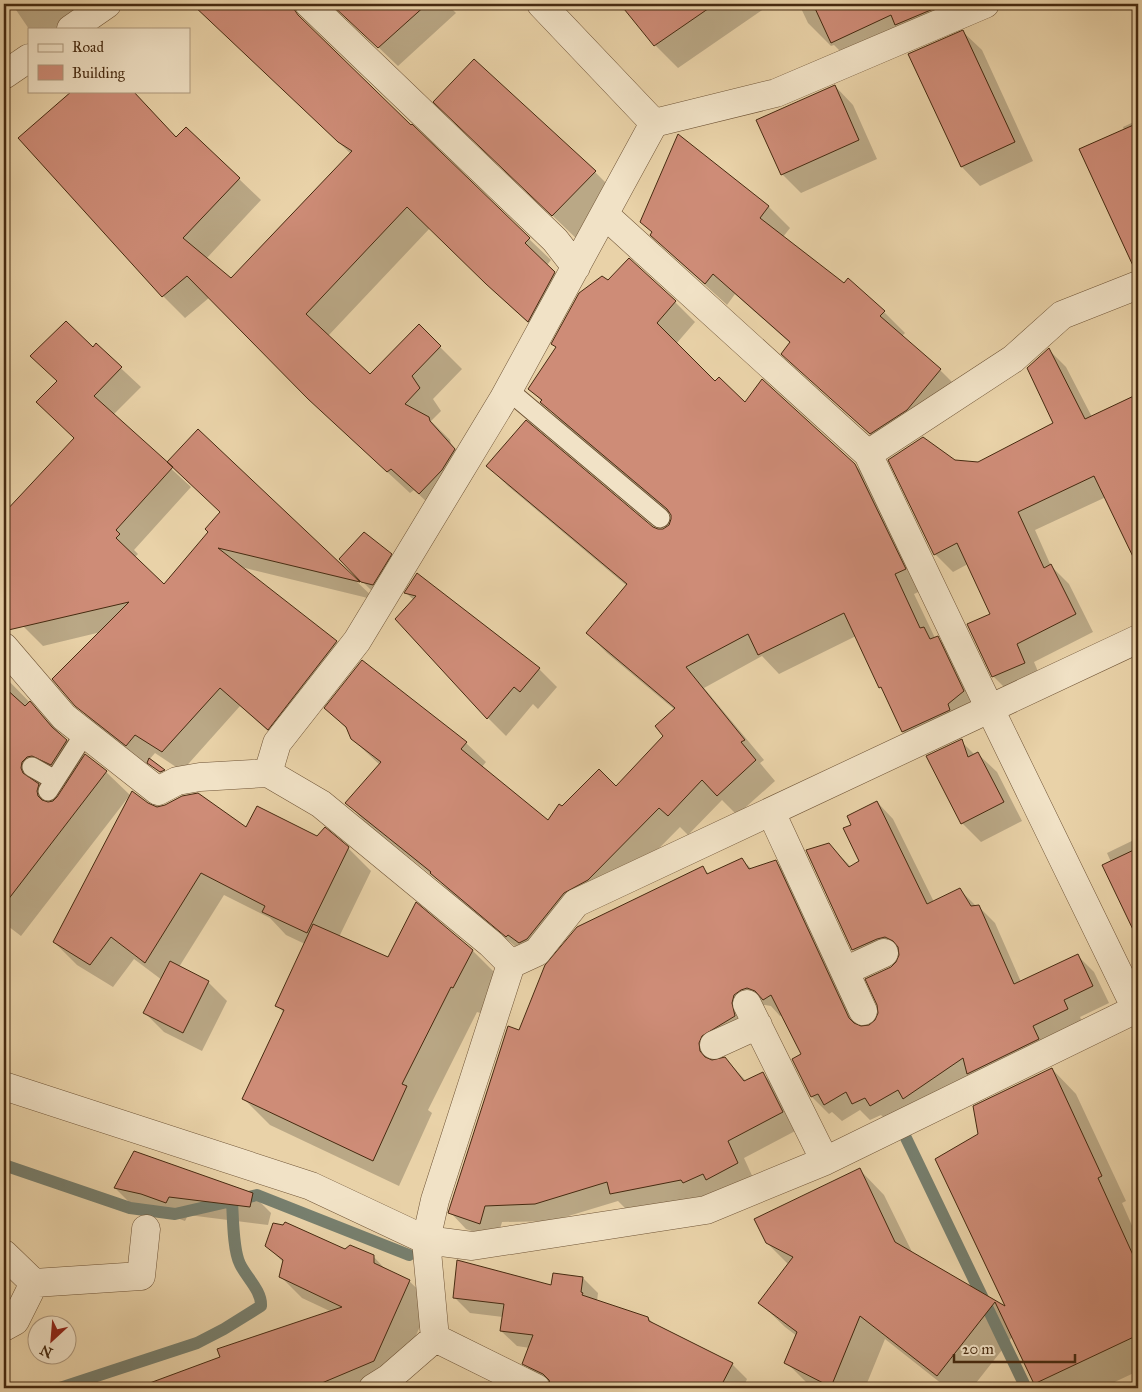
<svg xmlns="http://www.w3.org/2000/svg" width="1142" height="1392" font-family="'IM FELL Great Primer',serif">
	<style>
		.shadow { fill: #0003; fill-rule: evenodd }
		.lines { fill: none; stroke-linecap: round; stroke-linejoin: round }
		.stream { stroke: #777f6e; stroke-width: 12 }
		.building { fill: #ce8c77; stroke: #462a10 }
		.lane-casing { stroke: #6f5436; stroke-width: 21 }
		.street-casing { stroke: #6f5436; stroke-width: 29 }
		.lane { stroke: #f1e2c6; stroke-width: 19 }
		.street { stroke: #f1e2c6; stroke-width: 28 }
	</style>
	<rect width="100%" height="100%" fill="#e9d2a8"/>
	<filter id="stains"><feTurbulence type="fractalNoise" baseFrequency=".004" numOctaves="4"/><feColorMatrix values="0 0 0 0 .2 0 0 0 0 .09 0 0 0 0 .02 0 0 0 .5 -.17"/></filter>
	<radialGradient id="worn" r=".72"><stop offset=".6" stop-color="#630" stop-opacity="0"/><stop offset="1" stop-color="#630" stop-opacity=".3"/></radialGradient>
	<path class="shadow" d="M12 4H115L76 29H29Z
		M210 4H268L529 239 551 260 547 265 576 294 550 343 510 306 430 228 328 336 370 375 419 326 462 369 433 399 441 411 431 421 450 440 451 444 476 472 464 492 441 515 414 490 410 493 332 421 210 297 185 318 163 296 20 138H177L239 179 261 200 206 259 231 280 351 154 202 12Z
		M333 4H447L456 13 398 66Z
		M622 4H771L678 68 655 45Z
		M799 4H975L965 9 972 25 919 47 911 39 854 65 834 45 831 46 808 23Z
		M963 32 982 50 1033 161 980 186 962 167 910 54Z
		M1138 34V46L1134 36Z
		M474 61 595 172 622 199 580 242 462 129Z
		M835 86 853 105 877 159 801 193 782 174Z
		M1138 120V267L1133 263 1124 130 1123 127Z
		M678 136 769 207 790 228 783 237 844 285 884 312 905 333 902 336 940 370 961 391 892 455 783 354 791 344 735 294 727 305 725 303 673 256 652 235 653 233 642 222Z
		M608 281 675 302 695 322 676 344 715 382 745 404 854 464 875 485 925 589 914 594 935 638 937 637 957 657 983 712 923 752 903 732 885 693 880 687 856 636 779 674 762 656 704 688 764 760 760 763 775 781 737 815 722 800 688 835 680 827 608 900 584 913 527 956 451 893 440 882 366 823 347 803 380 765 352 739 348 730 326 708 466 743 486 762 481 768 549 822 563 808 616 787 665 736 675 710 607 653 587 633 627 586 508 486 488 466 657 530H664L670 526 672 515 562 422 530 389Z
		M96 345 141 387 113 415 191 487 134 550 138 554 135 557 164 585 210 532 221 512 198 431 376 600 241 567 336 642 356 661 287 748 240 706 182 771 155 753 149 760 173 779 170 781 148 762 146 764 96 725 76 705 101 632 43 646 23 626 10 601 4 594V514L75 438 93 348Z
		M1049 350 1066 367 1092 417 1138 396V564L1106 497 1035 530 1051 566 1069 584 1093 632 1034 662 1042 681 1011 694 993 676 992 615 968 564 953 572 935 554 954 461 978 463 1054 423Z
		M391 554 400 564 372 591 362 581Z
		M417 575 539 669 557 687 538 709 533 704 506 736 488 718 414 600 406 593Z
		M4 676 84 758 106 772 130 795 21 936 4 923ZM57 779 67 784 55 801 44 790Z
		M961 741 975 755 978 754 997 772 1022 821 981 842 962 823Z
		M877 802 893 819 934 902 959 889 976 906H978L995 923 1021 982 1077 955 1094 972 1109 1003 1080 1017 1084 1026 888 1122 881 1115 870 1120 860 1110 842 1121 832 1112 829 1114 812 1097 793 1059 802 1055 782 1015 780 1016 771 1006 765 1005 758 1006 718 1052 715 1061 725 1058 747 1082 763 1074 780 1091 799 1129 744 1158 754 1180 701 1200 698 1197 628 1211 618 1201 552 1221 502 1222 497 1240 466 1229 450 1212 520 1032 703 868 709 874 742 860 752 869 776 862 793 878 862 1028 870 1027 876 1021 891 968 897 963 901 954 895 955 870 967 853 950 808 851 829 844 851 867 861 861 853 825Z
		M148 804 247 829 318 837 348 848 371 871 339 937 388 959 472 950 499 977 480 1013 477 1012 428 1110 432 1113 399 1186 270 1125 244 1099 284 1013 277 1005 305 944 286 935 270 918 224 895 179 967 208 982 227 1001 202 1051 164 1032 145 1013 162 980 134 959 113 987 77 965 54 942Z
		M1138 838V937L1104 866 1111 862 1107 853Z
		M1052 1069 1076 1094 1126 1201 1122 1203 1138 1239V1371L1102 1388H1040L1035 1383 1013 1336 972 1388H947L885 1339 865 1388 811 1387 786 1362 797 1336 785 1327 760 1303 789 1265 767 1243 860 1170 884 1195 913 1254 1008 1309 979 1134Z
		M115 1188 252 1194 271 1213 268 1225 188 1215 185 1221 161 1212 134 1207Z
		M267 1246 345 1250 373 1256 386 1270 409 1281 431 1302 395 1382 381 1388H139L222 1358 332 1312 302 1298 280 1276 283 1262Z
		M554 1274 583 1278 598 1293 597 1301 648 1318 656 1326 732 1364 747 1379 743 1388H555L539 1379 524 1363 530 1348 517 1346 501 1331 503 1317 470 1313 454 1297 552 1286Z"/>
	<g class="lines">
		<path class="stream" d="M906 1138 1026 1388
			M4 1165 130 1208 175 1214 257 1195 409 1255
			M60 1388 197 1343 224 1329 261 1306C262 1291 246 1277 240 1264 233 1251 233 1217 232 1201"/>
	</g>
	<path class="building" d="M192 4H294V9L298 15 411 125 412 124 530 238 525 243 555 272 528 322 486 284 407 207 306 314 370 374 419 324 441 346 412 376 420 388 405 404 429 417 430 421 455 449 442 470 419 494 391 469 387 472 308 399 187 276 162 297 18 138 72 91H133L176 137 186 127 240 178 183 238 231 278 352 151 338 142Z
		M331 4H427L378 48Z
		M620 4H715L654 46Z
		M813 4H945L895 25 891 15 831 43Z
		M963 30 1015 142 961 167 908 54Z
		M474 59 596 171 552 216 433 102Z
		M835 85 859 140 781 175 756 120Z
		M1138 123V270H1135L1079 149Z
		M678 134 769 206 760 218 844 283 848 278 885 311 880 316 941 369 907 410 870 434 781 354 790 342 713 274 705 284 650 235 652 232 640 222Z
		M629 258 676 301 657 323 715 381 719 377 745 402 762 379 855 464 906 569 895 574 920 628 924 627 930 639 938 636 964 691 948 704 950 710 902 732 881 687 879 688 844 613 758 655 748 634 686 667 745 740 741 742 756 760 717 796 702 780 668 816 659 808 588 880 564 893 527 939 519 943 508 935 506 937 430 873 431 872 345 803 381 762 351 739 346 727 324 708 362 660 467 742 461 749 548 820 559 804 562 806 599 769 616 786 663 736 655 726 675 708 586 633 627 584 486 466 526 420 653 527 658 529H663L669 525 671 519V515L667 509 540 402 542 400 528 389 556 347 551 344 579 293 602 276 608 280Z
		M66 321 93 347 96 343 122 367 94 396 173 467 116 530 120 534 116 538 164 584 208 532 205 529 220 512 167 462 198 429 360 582 218 548 337 641 268 730 220 688 162 752 135 735 126 746 75 706 52 679 129 602 4 631V513L74 438 36 402 57 381 30 356Z
		M1049 348 1085 419 1138 394V567L1094 476 1018 512 1044 568 1051 564 1076 614 1017 644 1025 663 992 677 967 624 990 614 957 543 934 555 888 460 923 437 955 460 978 462 1053 423 1027 368Z
		M364 532 392 554 373 585 361 582 339 559Z
		M417 573 540 668 520 692 514 687 487 719 395 619 416 596 404 593Z
		M4 687 25 706 30 701 52 727 67 740 51 765 32 756 27 757 22 762 21 768 23 773 39 784 37 791 38 796 42 800 48 802 53 801 57 797 85 754 107 771 4 905Z
		M962 739 968 757 978 752 1004 802 961 824 926 756Z
		M149 758 165 770 160 772 147 763Z
		M132 791 148 803 157 807 165 805 182 796 198 793 246 827 257 806 317 836 325 827 349 847 307 933 262 912 265 906 201 873 145 963 111 937 90 965 53 942Z
		M877 801 927 904 960 888 971 906 979 905 1014 984 1078 954 1093 986 1064 1000 1068 1009 1033 1026 1039 1039 967 1074 963 1058 903 1099 898 1090 870 1106 865 1098 852 1104 846 1092 824 1105 818 1094 811 1097 792 1059 801 1054 771 995 763 1000 755 991 747 988 741 990 734 995 732 1003 735 1016 702 1036 699 1043 700 1051 705 1057 712 1060 725 1057 744 1081 763 1072 783 1112 728 1141 738 1163 706 1180 703 1174 683 1183 681 1180 610 1194 607 1182 535 1204 485 1206 480 1224 448 1213 508 1026 519 1030 545 965 577 927 703 866 707 874 742 858 749 869 776 860 849 1018 854 1023 861 1026 869 1025 875 1020 878 1013 877 1005 865 979 891 967 896 962 899 955 898 947 893 941 885 937 877 939 852 950 806 850 829 843 849 867 859 861 843 828 851 825 847 816Z
		M1138 848V940L1102 865Z
		M416 902 473 950 453 988 451 987 402 1084 407 1086 373 1161 242 1099 284 1010 275 1006 313 924 388 957Z
		M170 961 209 981 183 1033 143 1013Z
		M1052 1068 1102 1176 1098 1178 1138 1266V1335L1034 1384 995 1302 937 1376 860 1316 831 1387 784 1363 797 1332 758 1303 793 1257 766 1243 754 1219 860 1168 895 1242 1005 1306 935 1159 978 1134 973 1106Z
		M134 1151 253 1193 250 1207 169 1197 166 1203 141 1194 114 1188Z
		M285 1222 345 1249 350 1245 374 1255V1263L410 1280 374 1361 310 1388H147V1384L220 1357 217 1349 342 1307 279 1277 283 1260 265 1246 273 1223 283 1225Z
		M457 1260 551 1285 553 1273 583 1277 581 1292 583 1293 582 1295 648 1317 649 1321 733 1363 720 1388H555L551 1386 549 1380 543 1374 522 1364 533 1335 500 1331 504 1304 453 1298Z"/>
	<g class="lines">
		<g class="lane-casing">
			<path id="lane" d="M508 390 660 518
				M32 767 55 780
				M48 791 85 733"/>
		</g>
		<g class="street-casing">
			<path id="street" d="M309 4 555 240 576 267
				M541 4 654 123
				M71 29 107 4
				M4 75 29 58
				M605 215 868 454 990 709 1138 1013
				M868 454 1013 359 1062 315 1138 285
				M4 647 64 717 158 791 177 781 200 777 268 773 321 804 491 944 511 964 435 1200 426 1240 435 1338 536 1388
				M268 773 277 743 357 641 504 398 654 123 776 93 985 4
				M771 812 863 1011
				M511 964 537 952 576 903 1138 639
				M845 971 884 953
				M747 1004 825 1161
				M714 1045 758 1025
				M4 1086 311 1186 426 1240 472 1246 706 1210 825 1161 1138 1008
				M4 1254 34 1283
				M4 1327 15 1321 34 1283 141 1276 146 1229
				M373 1388 389 1378 435 1338"/>
		</g>
		<use href="#lane" class="lane"/>
		<use href="#street" class="street"/>
	</g>
	<rect width="1142" height="1392" fill="none" stroke="#e9d2a8" stroke-width="20"/>
	<rect x="5" y="5" width="1132" height="1382" fill="none" stroke="#462a10" stroke-width="2.5"/>
	<rect x="10" y="10" width="1122" height="1372" fill="none" stroke="#462a10"/>
	<rect x="28" y="28" width="162" height="65" fill="#f1e2c6" stroke="#ad987d"/>
	<rect x="38" y="44" width="25" height="8" fill="#f1e2c6" stroke="#ad987d"/>
	<text x="72" y="52" font-size="15" fill="#462a10">Road</text>
	<rect x="38" y="65" width="25" height="15" fill="#ce8c77" stroke="#ad987d"/>
	<text x="72" y="78" font-size="15" fill="#462a10">Building</text>
	<g transform="translate(52 1340) rotate(206)"><circle r="24" fill="#f1e2c6" stroke="#ad987d"/>
	<path d="M0-4L9 19L0 12L-9 19Z" fill="#8f2418"/>
	<text y="-8" font-size="14" font-weight="bold" text-anchor="middle" fill="#462a10">N</text>
	</g>
	<path d="M954 1354v8h121v-8" fill="none" stroke="#462a10" stroke-width="2.5"/>
	<text x="962" y="1354" font-size="15" fill="#462a10" stroke="#f1e2c6" stroke-width="4" paint-order="stroke">20 m</text>
	<rect width="100%" height="100%" filter="url(#stains)"/>
	<rect width="100%" height="100%" fill="url(#worn)"/>
</svg>
